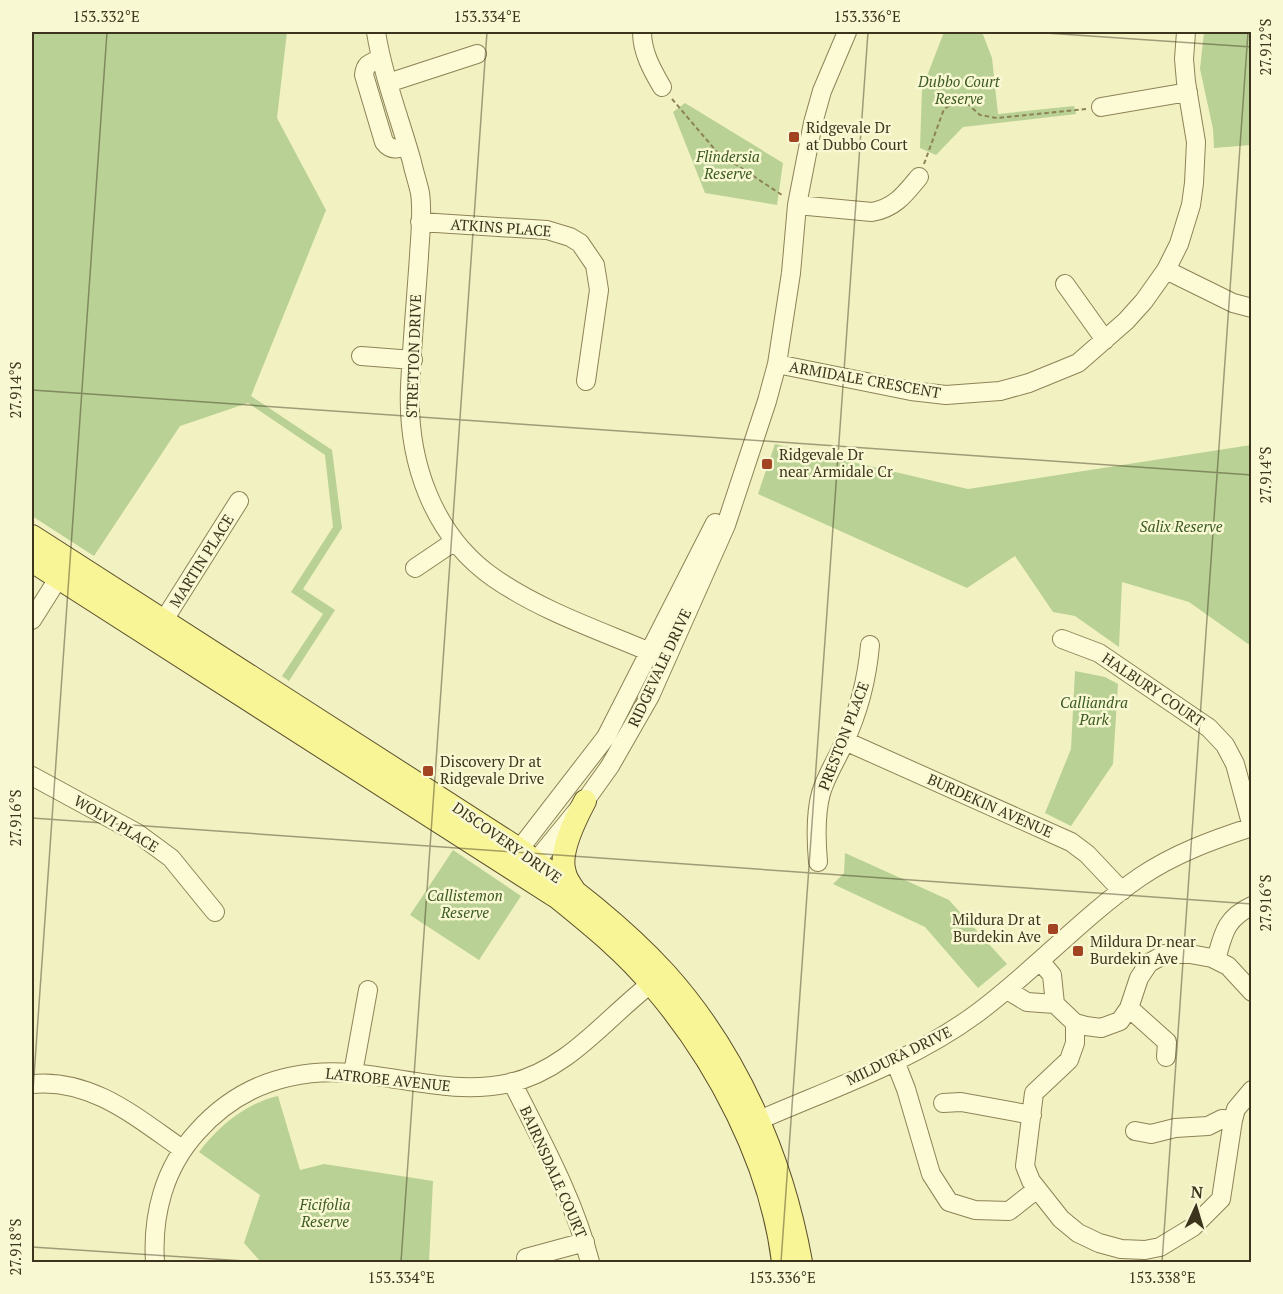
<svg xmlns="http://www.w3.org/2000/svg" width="1283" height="1294" font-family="'PT Serif',serif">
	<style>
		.green { fill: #b9d194 }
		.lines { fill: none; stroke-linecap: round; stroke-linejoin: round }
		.minor-casing { stroke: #8d8357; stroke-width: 20 }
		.major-casing { stroke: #5b4f2c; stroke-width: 24 }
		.path { stroke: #8d8357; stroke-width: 2; stroke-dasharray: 4.5 3; stroke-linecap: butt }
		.minor { stroke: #fcfbd6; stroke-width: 18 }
		.major { stroke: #f8f596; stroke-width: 22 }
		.ticks { fill: none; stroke: #3c341d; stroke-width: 1.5; stroke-opacity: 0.45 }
		.poi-dot { fill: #a24421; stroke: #f8f8d2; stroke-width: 2 }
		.labels { text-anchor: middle; stroke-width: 5; stroke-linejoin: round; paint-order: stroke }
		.park-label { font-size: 15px; font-style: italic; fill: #3c5a21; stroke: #f8f8d2 }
		.poi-label { font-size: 15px; fill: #3c341d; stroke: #f8f8d2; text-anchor: start }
		.street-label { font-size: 15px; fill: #3c341d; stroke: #f8f8d2 }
		.neatline { fill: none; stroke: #3c341d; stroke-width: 2 }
		.ticks-label { font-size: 15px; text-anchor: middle; fill: #3c341d }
	</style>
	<rect width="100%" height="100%" fill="#f2f1c1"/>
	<path class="green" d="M32 32H287L277 118 326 210 251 396 332 450 342 528 303 589 335 610 289 681 282 676 323 614 291 592 333 527 325 455 248 403 180 426 94 556 32 516Z
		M944 32H982L992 58 998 114 1074 106 1076 114 963 127 936 155 920 148 922 89Z
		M1204 32H1251V145L1214 148 1213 129 1200 69Z
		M685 103 783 163 777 205 705 193 673 112Z
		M775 444 968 489 1251 445V646L1189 602 1122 582 1119 647 1075 616 1053 612 1015 556 967 588 758 494Z
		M1075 671 1105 677 1118 684 1113 764 1071 826 1045 813 1071 749Z
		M453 850 521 896 479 960 410 915Z
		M845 853 949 900 1007 964 978 988 925 927 833 884 844 873Z
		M278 1096 300 1170 324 1164 433 1181 429 1262H261L244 1243 260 1195 199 1152C218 1127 246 1103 278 1096Z"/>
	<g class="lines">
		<g class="minor-casing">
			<path id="minor" d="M376 32C383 76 400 119 412 162 414 172 418 183 420 193 423 213 420 236 419 256 416 300 412 344 410 387 407 460 432 535 494 578 546 614 608 633 666 659
				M642 32C642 52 652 70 662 87
				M380 59C370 63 365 64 364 75L384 142C391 151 398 149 407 146
				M388 83 477 54
				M1101 107 1188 92
				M797 205 872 212C895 208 905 194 919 177
				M420 222 547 230 570 237 580 243 595 265 599 290 586 381
				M1166 270 1233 303 1252 308
				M1065 284 1105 340
				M361 356 413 360
				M777 364 911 391 946 395 1000 391 1029 383 1078 363 1126 321 1144 301 1166 270 1179 244 1191 205 1194 183 1196 142 1186 82 1184 59 1186 32
				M415 568 455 541
				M32 620 66 566
				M164 620 239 501
				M845 741 1071 842 1087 854 1122 891
				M32 776 137 833 171 858 215 912
				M511 860 606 737 715 523
				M818 862C816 839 815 815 821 793 826 776 837 759 844 743 859 711 867 680 870 645
				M527 872 585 801 610 766 650 696 726 525 767 401 777 364 791 273 797 205 813 123 822 91 847 32
				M1216 960C1223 935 1225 918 1252 906
				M1040 961 1052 975 1055 1004
				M1007 990 1027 1002 1055 1004 1075 1023 1086 1026 1101 1028 1120 1021 1129 1008 1139 978 1149 963 1165 954H1190L1212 958 1228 966 1252 992
				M1129 1008 1167 1042 1166 1057
				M1075 1023V1043L1069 1060 1034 1093 1025 1166 1031 1181 1061 1219 1078 1233 1099 1243 1121 1249 1145 1250 1160 1247 1193 1227 1221 1199 1233 1120 1236 1109 1252 1090
				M895 1061 906 1089 931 1174 949 1202 975 1210 1009 1211 1037 1189
				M353 1073 368 990
				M512 1082C541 1140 574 1199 590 1262
				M32 1084C91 1078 136 1117 182 1149
				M943 1103 961 1102 1032 1115
				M748 1125C824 1091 908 1064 976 1014 1033 972 1081 918 1140 877 1174 854 1212 840 1252 827L1235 764 1225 745 1209 728 1099 653 1062 639
				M1135 1131 1151 1134 1175 1128 1208 1126 1222 1119 1233 1120
				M526 1258 585 1242
				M155 1262C152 1215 164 1168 197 1132 238 1086 290 1068 352 1073 407 1078 455 1095 510 1083 572 1069 611 1011 661 976"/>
		</g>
		<g class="major-casing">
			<path id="major" d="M32 536 519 849C570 887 621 925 665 973 737 1053 782 1157 801 1262
				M32 561 558 898C591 925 625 952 652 985 717 1060 771 1163 783 1262
				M574 890C571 885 566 879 565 873 558 853 576 818 585 801"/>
		</g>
		<path class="path" d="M672 99 717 152 782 195
			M924 164 944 109 954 103 969 105 980 115 997 118 1086 109"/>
		<use href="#minor" class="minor"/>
		<use href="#major" class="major"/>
	</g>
	<path class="ticks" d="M1031 32 1252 47M32 390 1252 475M32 818 1252 904M32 1105 107 32M32 1247 260 1262M401 1262 487 32M781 1262 868 32M1162 1262 1248 32"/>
	<g class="poi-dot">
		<rect x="788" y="131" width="12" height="12" rx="3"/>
		<rect x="761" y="458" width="12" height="12" rx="3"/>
		<rect x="422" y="765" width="12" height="12" rx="3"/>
		<rect x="1047" y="923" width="12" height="12" rx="3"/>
		<rect x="1072" y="945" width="12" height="12" rx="3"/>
	</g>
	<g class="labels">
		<g class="park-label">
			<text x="959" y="87">Dubbo Court<tspan x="959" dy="17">Reserve</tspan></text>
			<text x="728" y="162">Flindersia<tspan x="728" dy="17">Reserve</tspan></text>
			<text x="1181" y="532">Salix Reserve</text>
			<text x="1094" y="708">Calliandra<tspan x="1094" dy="17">Park</tspan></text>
			<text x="465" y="901">Callistemon<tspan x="465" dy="17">Reserve</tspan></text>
			<text x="325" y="1210">Ficifolia<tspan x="325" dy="17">Reserve</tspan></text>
		</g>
		<g class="poi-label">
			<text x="806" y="133">Ridgevale Dr<tspan x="806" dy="17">at Dubbo Court</tspan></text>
			<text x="779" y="460">Ridgevale Dr<tspan x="779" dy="17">near Armidale Cr</tspan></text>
			<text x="440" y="767">Discovery Dr at<tspan x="440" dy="17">Ridgevale Drive</tspan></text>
			<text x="1041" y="925" text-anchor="end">Mildura Dr at<tspan x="1041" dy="17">Burdekin Ave</tspan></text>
			<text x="1090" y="947">Mildura Dr near<tspan x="1090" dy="17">Burdekin Ave</tspan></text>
		</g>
		<g class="street-label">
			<text transform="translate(501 228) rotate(4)" y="5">ATKINS PLACE</text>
			<text transform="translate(414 356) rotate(-88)" y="5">STRETTON DRIVE</text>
			<text transform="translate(865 380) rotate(10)" y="5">ARMIDALE CRESCENT</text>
			<text transform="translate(202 561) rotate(-58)" y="5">MARTIN PLACE</text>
			<text transform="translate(660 668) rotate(-65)" y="5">RIDGEVALE DRIVE</text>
			<text transform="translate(1153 690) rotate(34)" y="5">HALBURY COURT</text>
			<text transform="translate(844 736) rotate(-69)" y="5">PRESTON PLACE</text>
			<text transform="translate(990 806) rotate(24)" y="5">BURDEKIN AVENUE</text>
			<text transform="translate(116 824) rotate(31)" y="5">WOLVI PLACE</text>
			<text transform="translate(507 843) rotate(35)" y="5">DISCOVERY DRIVE</text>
			<text transform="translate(899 1056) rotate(-26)" y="5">MILDURA DRIVE</text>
			<text transform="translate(388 1080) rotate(6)" y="5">LATROBE AVENUE</text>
			<text transform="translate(553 1172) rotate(66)" y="5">BAIRNSDALE COURT</text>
		</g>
	</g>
	<rect width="1283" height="1294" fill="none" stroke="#f8f8d2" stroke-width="66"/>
	<g transform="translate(1196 1207) rotate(4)" stroke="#f8f8d2" stroke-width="4.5" paint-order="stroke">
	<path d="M0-4.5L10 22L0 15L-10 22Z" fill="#3c341d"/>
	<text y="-9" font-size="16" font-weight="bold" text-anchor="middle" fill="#3c341d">N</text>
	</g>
	<rect x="33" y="33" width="1217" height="1228" class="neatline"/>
	<g class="ticks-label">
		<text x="106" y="22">153.332°E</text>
		<text x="487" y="22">153.334°E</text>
		<text x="867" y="22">153.336°E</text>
		<text transform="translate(1266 47) rotate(-90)" y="5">27.912°S</text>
		<text transform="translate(16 390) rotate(-90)" y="5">27.914°S</text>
		<text transform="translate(1266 475) rotate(-90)" y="5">27.914°S</text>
		<text transform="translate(16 818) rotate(-90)" y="5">27.916°S</text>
		<text transform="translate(1266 903) rotate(-90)" y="5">27.916°S</text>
		<text transform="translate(16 1247) rotate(-90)" y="5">27.918°S</text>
		<text x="401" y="1283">153.334°E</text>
		<text x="782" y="1283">153.336°E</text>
		<text x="1162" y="1283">153.338°E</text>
	</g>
</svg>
